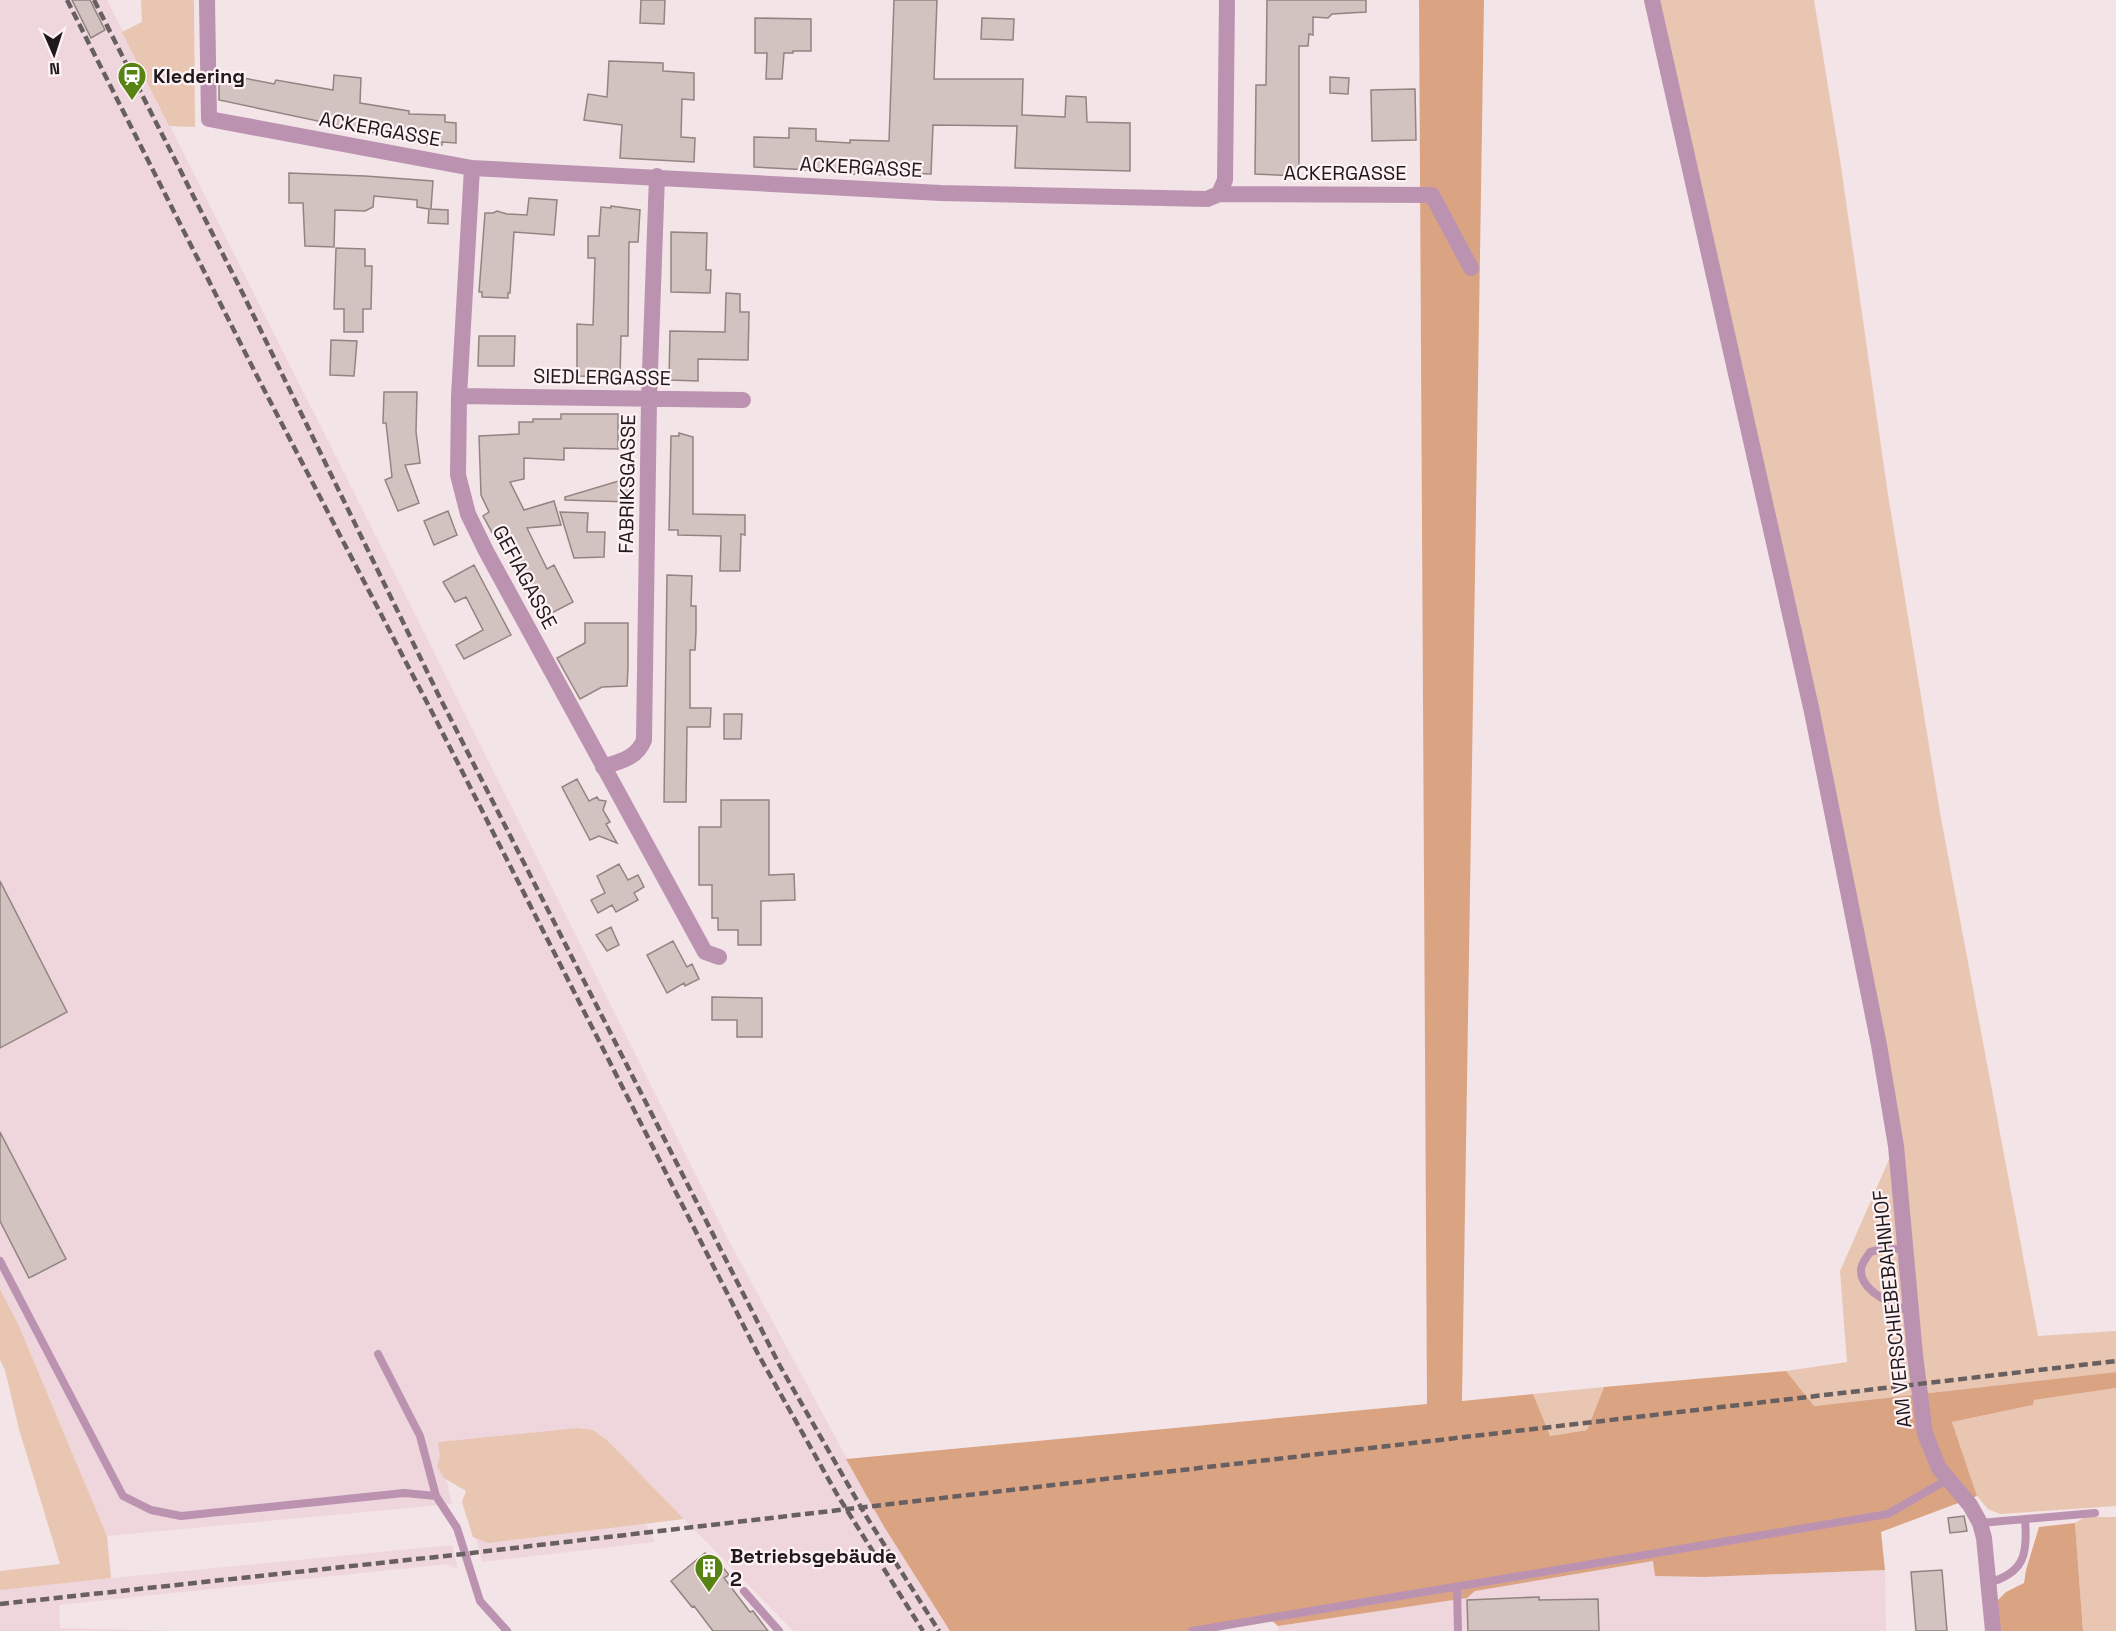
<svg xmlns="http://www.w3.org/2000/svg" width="2116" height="1631" font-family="'Space Grotesk',sans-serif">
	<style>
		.built { fill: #eed6dc }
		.green { fill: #e8c6b1 }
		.forest { fill: #daa483 }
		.building { fill: #d2c2c0; stroke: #938482; stroke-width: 1.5 }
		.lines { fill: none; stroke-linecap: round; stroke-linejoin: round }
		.lane { stroke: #bb93b1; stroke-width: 8 }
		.street { stroke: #bb93b1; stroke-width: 16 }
		.rail { stroke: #685f61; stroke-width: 4.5; stroke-dasharray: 9 4.5; stroke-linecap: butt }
		.labels { text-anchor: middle; stroke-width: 4.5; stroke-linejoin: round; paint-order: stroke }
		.poi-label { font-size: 20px; font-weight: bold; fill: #1f191b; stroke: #fff2f5; text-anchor: start }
		.street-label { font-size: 20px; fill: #1f191b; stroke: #fff2f5 }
	</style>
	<rect width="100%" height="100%" fill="#f3e4e7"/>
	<path class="built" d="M0 0H107L729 1241 883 1525 950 1631H793L608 1441 593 1430 578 1428 438 1442 452 1504 107 1536 19 1326 0 1289Z
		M645 1522 655 1542 482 1562 476 1538 488 1542Z
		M452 1545 458 1569 447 1564 59 1605 60 1628 179 1631H0V1589Z
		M1654 1561 1655 1576 1704 1577 1885 1570 1886 1631H1278V1626L1467 1598 1475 1591Z"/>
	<path class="green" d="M141 0H194L195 127 169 126 122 32 142 22Z
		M1657 0H1814L1840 160 1887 488 1940 813 2038 1336 2116 1331V1372L1813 1406 1786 1371 1847 1362 1840 1271 1895 1146Z
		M0 1289 19 1326 107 1536 111 1578 0 1590V1571L60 1564 19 1429 5 1370 0 1360Z
		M1604 1387 1587 1430 1549 1436 1533 1394Z
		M2116 1388V1506L2000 1514 1988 1509 1977 1496 1952 1422 2033 1405V1400Z
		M578 1428 593 1430 608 1441 684 1519 488 1543 473 1537 462 1502 466 1491 444 1478 437 1467 440 1456 438 1442Z
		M2085 1517H2116V1631H2083L2075 1523Z"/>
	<path class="forest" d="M1419 0H1484L1462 1401 1533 1394 1550 1436 1587 1430 1604 1387 1786 1371 1814 1406 2116 1372V1388L2034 1400 2033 1405 1952 1422 1977 1496 1881 1532 1885 1570 1704 1577 1655 1576 1653 1561 1475 1591 1467 1598 1278 1626 1269 1618 1192 1631H950L883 1525 846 1459 1427 1404Z
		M2075 1523 2083 1631H1996V1602L2006 1592 2024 1583 2026 1570 2039 1527Z"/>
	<path class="building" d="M72 0H90L105 30 91 38Z
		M641 0H665L664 24 640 23Z
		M894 0H937L934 79H1023L1022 115 1065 117 1066 96 1086 97 1087 122 1130 123V171L1015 168 1017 126 933 125 931 174 880 172V175L849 174V172L754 167V137L789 138V128L816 129V141L850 143V140L889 141Z
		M1267 0H1366V12L1332 14 1328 18 1313 17V35L1309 34 1308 46H1299V176L1255 174 1256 85H1266Z
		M755 18 811 19V51H793V53H784L782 79H766L767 53H755Z
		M982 18 1014 19 1013 40 981 39Z
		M609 61 663 63V71L694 73V100L682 99 681 137 695 138 694 162 620 158 622 125 584 120 588 94 607 97Z
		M219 73 274 84 276 80 333 90 334 75 361 78 360 103 409 111V114L445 115V122L456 123V143L442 142V145H426V142L408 141V140L219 100Z
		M1330 77 1349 78 1348 94 1330 93Z
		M1415 89 1416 140 1372 141 1371 90Z
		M289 173 365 176 433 181 431 209 448 210V224L428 223 429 209 417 207V200L374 196 373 207 365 211 335 210 334 247 305 246 303 203H289Z
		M529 198 557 200 554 235 514 232 510 293H508V298L482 297V292H479L485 213H493L497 211 507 214 527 215Z
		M611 206 640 210 638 242H629L628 336H621L620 377 577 376V324L593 325 595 258H588V236H599L601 207 611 208Z
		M671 232 707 233 706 270H711L710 293 671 292Z
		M336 248 365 249V266H372L371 309H363V332H344V309H334Z
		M726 293 740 294V312H749L748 360 698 359V381L669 380 670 331 725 332Z
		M479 336H515L514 366H478Z
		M331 340 357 341 354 376 330 375Z
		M384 392H417L416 432 420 463 405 465 419 503 398 511 385 480 392 477 386 423H383Z
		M561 414H618V449L564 448V460L524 458V479L510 482 524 510 554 501 561 525 527 528 547 569 554 565 573 602 546 616 500 533 494 536 483 516 489 512 481 495 479 436 519 434V422H533V419H561Z
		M679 433 693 437V514L745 515V535L741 534 740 571H720L721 536 678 535V530H669L671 436H679Z
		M632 477 631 502 565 500V497Z
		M448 511 457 535 434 545 424 521Z
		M560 512 588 513 587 532H605L604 557 574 558Z
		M474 565 511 635 464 659 456 645 483 630 466 597 455 602 443 582Z
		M667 575 692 576 691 606H696V632L695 650H690V708H711L710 727H687L686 802H664Z
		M585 623H628V668L627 686 602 687 580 699 557 658 585 643Z
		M724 714H742L741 739H724Z
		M577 779 589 801 597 797 599 800 606 801 603 810 610 822 606 824 617 843 599 836 590 840 562 787Z
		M721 800H769V875L794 874 795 900 761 901V945H738V930H718V918H712V885H699V827H721Z
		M619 864 628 880 638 875 644 887 634 893 638 900 616 912 612 905 598 913 591 900 605 893 597 876Z
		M0 881 67 1012 0 1048Z
		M611 927 619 945 607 951 596 935Z
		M673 941 687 967 692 964 699 979 685 986 684 983 667 993 647 955Z
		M712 997 762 998V1037H737V1020H712Z
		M0 1132 66 1259 29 1278 0 1221Z
		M1964 1516 1967 1531 1950 1533 1948 1518Z
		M705 1553 710 1559 714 1556 729 1575 724 1578 750 1612 753 1611 768 1631H713L694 1606 692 1607 671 1581Z
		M1942 1570 1947 1631H1916L1911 1572Z
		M1539 1597V1600L1598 1599 1599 1631H1468L1467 1600Z"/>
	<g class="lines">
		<path class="lane" d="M1906 1249H1882L1870 1252C1867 1257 1861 1264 1861 1270 1860 1291 1895 1306 1911 1312
			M0 1261 123 1496 151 1510 181 1516 404 1493 436 1496 457 1528 480 1601 507 1631
			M378 1354 420 1436 436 1496
			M1980 1523 2095 1513
			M1988 1583C2024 1573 2028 1555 2025 1520
			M1457 1587 1458 1631
			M744 1591 779 1631
			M1192 1631 1888 1514 1948 1479"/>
		<path class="street" d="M207 0 209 119 472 168 941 193 1207 199 1219 194 1432 195 1471 268
			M1652 0 1812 712 1879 1045 1896 1146 1915 1355 1925 1434 1939 1468 1970 1505 1980 1523 1984 1538 1993 1631
			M472 168 459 396 458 475 468 514 486 551 705 952 719 957
			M1219 194 1225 180 1227 0
			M459 396 743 400
			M603 767C621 761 637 758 644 740L649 399 657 176"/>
		<path class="rail" d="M67 0 257 376 434 716 758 1354 838 1496 923 1631
			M94 0 243 294 439 696 780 1366 866 1516 939 1631
			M0 1604 454 1555 2116 1361"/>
	</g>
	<defs>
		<g id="station-pin" transform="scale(1.5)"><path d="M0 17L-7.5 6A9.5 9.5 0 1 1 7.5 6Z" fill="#568311" stroke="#fff2f5"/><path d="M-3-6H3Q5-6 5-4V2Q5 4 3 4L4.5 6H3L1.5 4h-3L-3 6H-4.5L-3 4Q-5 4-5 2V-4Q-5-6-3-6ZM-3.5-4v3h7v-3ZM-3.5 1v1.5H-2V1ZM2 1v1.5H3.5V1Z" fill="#fff"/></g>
		<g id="building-pin" transform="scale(1.5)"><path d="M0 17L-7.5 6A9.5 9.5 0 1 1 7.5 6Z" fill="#568311" stroke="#fff2f5"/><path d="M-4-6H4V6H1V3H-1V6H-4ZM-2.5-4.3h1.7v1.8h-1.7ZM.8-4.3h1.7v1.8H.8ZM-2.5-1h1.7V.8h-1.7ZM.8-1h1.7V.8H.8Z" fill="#fff"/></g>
	</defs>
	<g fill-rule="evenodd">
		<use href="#station-pin" x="132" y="76"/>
		<use href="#building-pin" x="709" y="1568"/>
	</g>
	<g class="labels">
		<g class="poi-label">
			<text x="153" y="83">Kledering</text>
			<text x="730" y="1563">Betriebsgebäude<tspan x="730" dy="23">2</tspan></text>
		</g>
		<g class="street-label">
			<text transform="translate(380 129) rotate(10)" y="7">ACKERGASSE</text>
			<text transform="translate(861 167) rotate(3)" y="7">ACKERGASSE</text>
			<text x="1345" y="180">ACKERGASSE</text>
			<text transform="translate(602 377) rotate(1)" y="7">SIEDLERGASSE</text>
			<text transform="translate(627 484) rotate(-89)" y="7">FABRIKSGASSE</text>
			<text transform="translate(525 577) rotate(62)" y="7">GEFIAGASSE</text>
			<text transform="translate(1892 1309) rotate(-96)" y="7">AM VERSCHIEBEBAHNHOF</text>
		</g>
	</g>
	<g transform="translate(54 54) rotate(177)" stroke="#fff2f5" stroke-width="4.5" paint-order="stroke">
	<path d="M0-4.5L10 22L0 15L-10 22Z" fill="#1f191b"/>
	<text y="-9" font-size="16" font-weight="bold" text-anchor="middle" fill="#1f191b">N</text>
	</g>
</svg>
